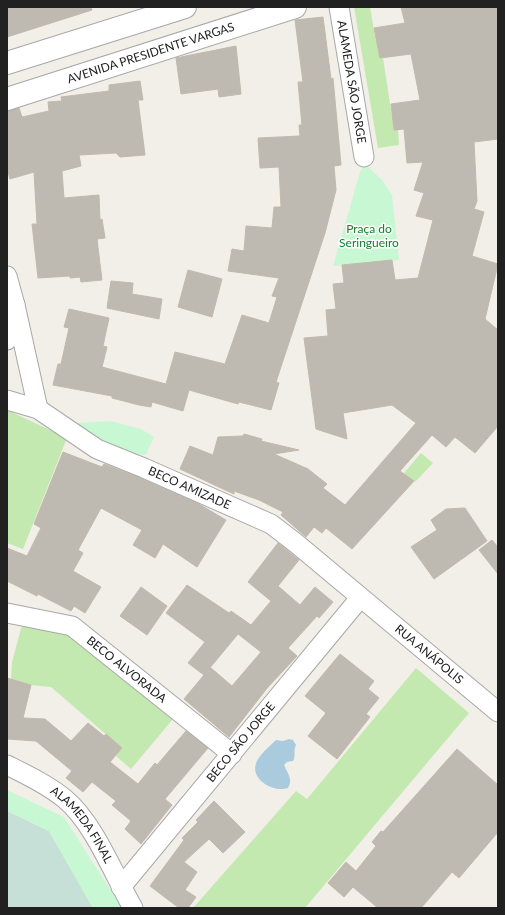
<svg xmlns="http://www.w3.org/2000/svg" width="505" height="915" font-family="Lato,sans-serif">
	<style>
		.grass { fill: #c3e9b0 }
		.wetland { fill: #c6dfd7 }
		.park { fill: #c8f8d3 }
		.water { fill: #aacadd }
		.building { fill: #beb9b1; stroke: #c3b9ab; fill-rule: evenodd }
		.lines { fill: none; stroke-linecap: round; stroke-linejoin: round }
		.minor-casing { stroke: #a8a8a8; stroke-width: 21 }
		.tertiary-casing { stroke: #a8a8a8; stroke-width: 24 }
		.minor { stroke: #fff; stroke-width: 19 }
		.tertiary { stroke: #fff; stroke-width: 22 }
		.labels { text-anchor: middle; stroke-width: 3; stroke-linejoin: round; paint-order: stroke }
		.street-label { font-size: 12px; fill: #212121; stroke: #fff }
		.park-label { font-size: 12px; fill: #0f7f2a; stroke: #fff }
	</style>
	<rect width="100%" height="100%" fill="#f1efe8"/>
	<path class="grass" d="M354 7H370L376 42H378L380 58H383L394 130 398 129 399 145 378 148Z
		M7 410 67 438 23 549 7 543Z
		M421 453 433 463 415 482 404 473Z
		M22 625 71 636 173 719 131 769 116 756 122 748 51 687 31 685 11 679 12 662Z
		M416 668 469 713 305 908H193L296 791 307 799Z"/>
	<path class="wetland" d="M7 811 49 831 93 908H7Z"/>
	<path class="park" d="M365 164 383 181 392 195 399 260 333 266 360 172Z
		M111 421 141 429 154 437 146 455C117 451 100 440 77 423Z
		M7 790 64 817 122 908H93L49 831 7 811Z"/>
	<path class="water" d="M289 739 293 740 296 745C293 751 296 756 293 761L287 762 284 765C288 774 293 779 288 788 274 793 248 779 257 761 261 753 270 746 276 740L283 741Z"/>
	<path class="building" d="M7 7H91L92 10 7 37Z
		M401 7H498V139L474 142 477 201 474 209 484 212 472 256 498 264 485 319 498 330V426L475 453 455 437 446 447 432 435 400 471 414 481 352 549 326 528 322 533 314 527 306 537 281 515 283 512 259 500 234 491V494L180 469 190 446 213 455 218 437 243 436 244 434 262 439 261 441 299 450 274 454 308 469 327 484 323 488 345 505 416 423 392 405 343 413 347 439 316 429 304 338 328 336 326 310 336 309 333 284 344 283 342 265 392 260 395 280 418 278 433 220 416 216 424 193 414 190 423 162 407 163 404 129 394 130 391 104 420 100 411 54 380 58 374 28 405 23Z
		M323 17 331 79 333 78 341 165 334 166 336 190 325 233 276 382 279 383 271 410 239 402 238 404 189 390 183 411 152 402 151 407 139 405 112 398V396L53 385 58 364H61L69 328 64 327 69 309 109 318 103 346 107 347 102 367 166 384 175 352 225 364 242 315 269 323 277 297 272 296 279 278 228 271 232 249 244 251 246 226 272 228 274 207H281L279 167 260 168 258 138 300 136 299 125H302L298 82H303L295 20Z
		M236 46 241 94 219 97 218 89 181 94 176 58Z
		M140 81 143 100H138L145 155 120 157 116 153 79 155 81 166 62 171 64 198 99 195 100 220 102 219 105 238 97 239 102 280 81 282 80 277 70 278V276L38 278 32 224H37L34 172 10 179 7 169V111L19 108 22 117 49 111 48 102 62 101 61 97 109 91V85Z
		M188 270 222 279 212 317 178 307Z
		M111 281 133 283 132 294 162 299 159 319 107 308Z
		M63 452 102 467 104 464 140 478 197 503 226 520 197 567 163 544 155 558 133 545 142 530 101 508 78 550 83 553 73 571 101 587 85 613 74 606 71 611 38 594 37 596 7 581V548L27 556 41 528 34 524Z
		M465 508 487 541 434 579 411 547 437 530 431 520 446 509Z
		M492 540 498 547V574L479 550Z
		M278 543 299 560 278 586 300 605 315 587 333 602 319 618 317 616 288 648 297 656 268 687 229 737 184 699 204 675 188 663 205 642 166 613 187 585 229 613 231 611 251 625 271 601 248 582ZM238 634 261 652 232 686 211 668 204 675Z
		M141 587 167 606 147 635 120 616Z
		M340 654 374 681 368 689 379 698 366 714 370 717 337 759 308 736 326 713 305 696Z
		M7 678 31 685 23 718 45 719 71 741 88 723 104 736 106 734 122 748 110 762 138 784 155 763 157 765 186 731 208 748 165 799 172 805 141 844 125 829 131 821 112 805 116 801 92 782 83 792 66 778 72 771 36 741 7 739Z
		M457 749 498 785V832L459 878 452 872 421 908H378L353 887 344 897 328 883 346 862 356 871 376 846 372 842 381 831 383 832Z
		M214 801 245 832 223 853 209 839 184 862 197 872 185 890 196 897 188 908H179L150 886 184 840 182 838 198 822 196 820Z"/>
	<g class="lines">
		<g class="minor-casing">
			<g id="minor">
				<path id="s1" d="M339 7 364 157"/>
				<path d="M7 276 15 305 7 340"/>
				<path d="M7 303 15 305 38 409"/>
				<path id="s2" d="M7 400 38 409 97 449 144 468 271 524 297 544 498 712"/>
				<path id="s3" d="M7 613 72 626 232 754"/>
				<path id="s4" d="M7 765C27 775 48 785 65 799 94 823 114 875 133 908"/>
				<path id="s5" d="M121 887 360 598"/>
			</g>
		</g>
		<g class="tertiary-casing">
			<g id="tertiary">
				<path d="M7 63 185 7"/>
				<path id="s6" d="M7 99 295 7"/>
			</g>
		</g>
		<use href="#minor" class="minor"/>
		<use href="#tertiary" class="tertiary"/>
	</g>
	<g class="labels">
		<g class="street-label">
			<text dy="4" stroke="none"><textPath href="#s6" startOffset="151">AVENIDA PRESIDENTE VARGAS</textPath></text>
			<text dy="4" stroke="none"><textPath href="#s1" startOffset="76">ALAMEDA SÃO JORGE</textPath></text>
			<text dy="4" stroke="none"><textPath href="#s2" startOffset="204">BECO AMIZADE</textPath></text>
			<text dy="4" stroke="none"><textPath href="#s2" startOffset="498">RUA ANÁPOLIS</textPath></text>
			<text dy="4" stroke="none"><textPath href="#s3" startOffset="136">BECO ALVORADA</textPath></text>
			<text dy="4" stroke="none"><textPath href="#s5" startOffset="188">BECO SÃO JORGE</textPath></text>
			<text dy="4" stroke="none"><textPath href="#s4" startOffset="98">ALAMEDA FINAL</textPath></text>
		</g>
		<g class="park-label">
			<text x="369" y="233">Praça do<tspan x="369" dy="14">Seringueiro</tspan></text>
		</g>
	</g>
	<rect width="505" height="915" fill="none" stroke="#212121" stroke-width="16"/>
</svg>
